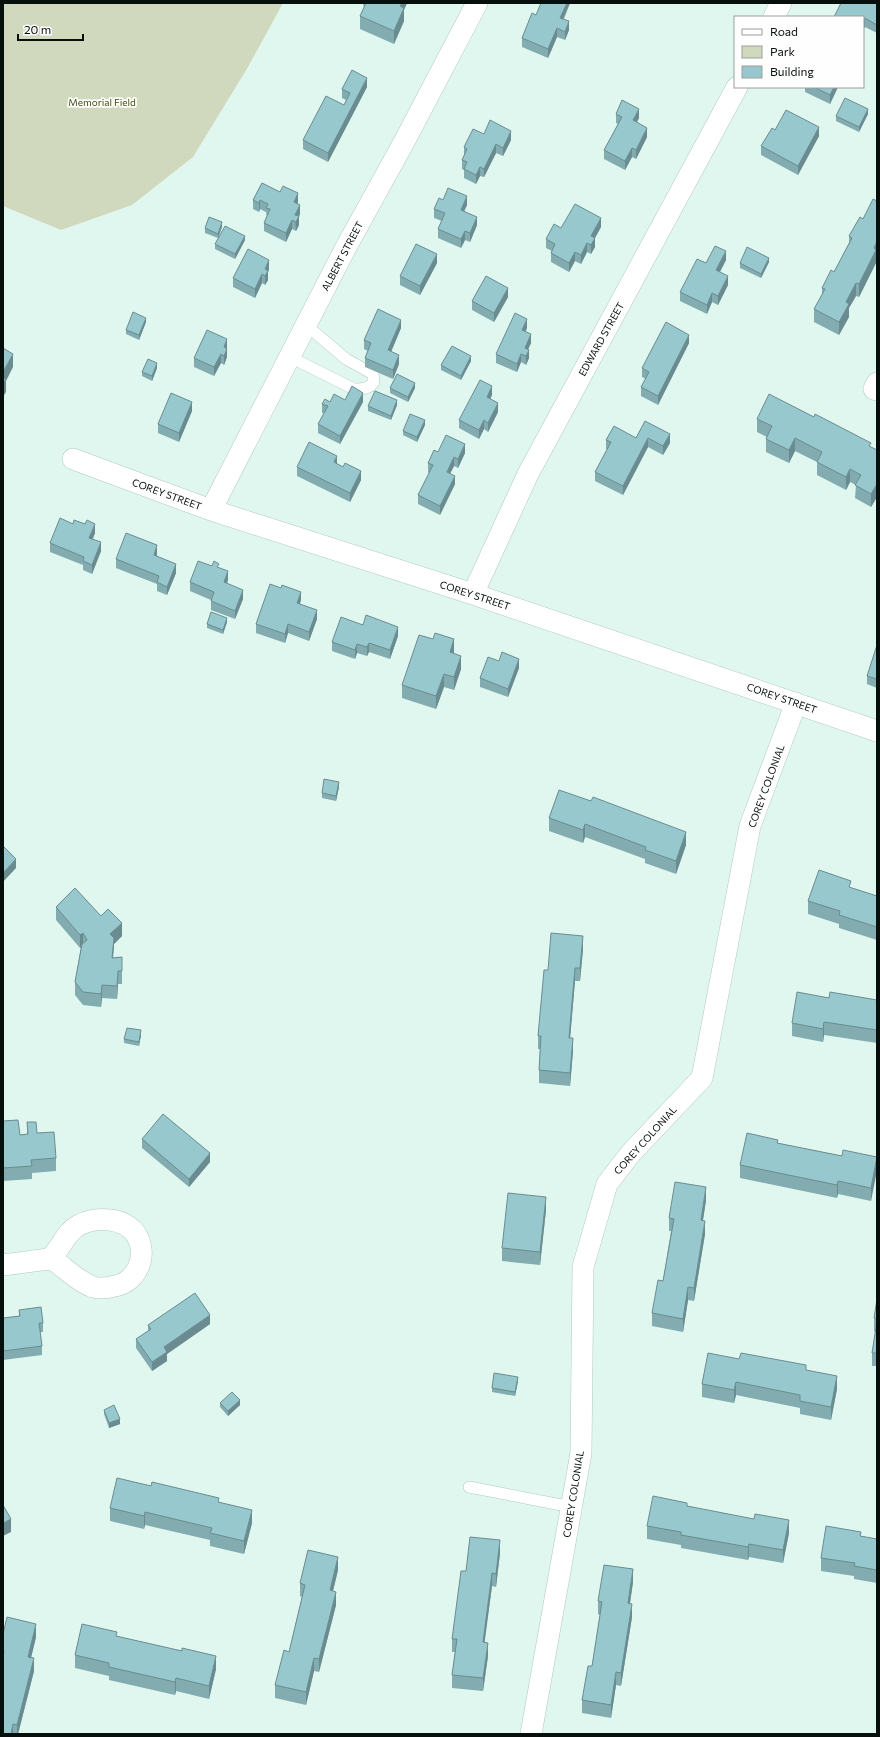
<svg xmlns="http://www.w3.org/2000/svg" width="880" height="1737" font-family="Commissioner,sans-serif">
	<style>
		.green { fill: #d0d8bd }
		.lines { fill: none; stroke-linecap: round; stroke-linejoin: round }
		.lane-casing { stroke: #b2c8c1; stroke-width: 12 }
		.street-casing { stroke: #b2c8c1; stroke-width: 22 }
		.lane { stroke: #fff; stroke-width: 11 }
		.street { stroke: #fff; stroke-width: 21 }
		.wall { fill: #82acb0 }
		.shaded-wall { fill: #6a8c90 }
		.building { fill: #97c8cd; stroke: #6a8c90 }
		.labels { text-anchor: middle; stroke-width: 3.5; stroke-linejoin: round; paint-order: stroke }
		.park-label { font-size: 10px; fill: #424d12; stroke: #fefefe }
		.street-label { font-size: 10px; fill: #070f0d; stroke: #fefefe }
	</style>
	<rect width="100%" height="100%" fill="#e0f7f0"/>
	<path class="green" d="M3 3H283L248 67 193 157 132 205 61 230 3 206Z"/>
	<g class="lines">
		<g class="lane-casing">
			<path id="lane" d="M290 357 354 389C363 389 369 389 374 382L373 374 346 359 306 325
				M469 1487 572 1507"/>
		</g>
		<g class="street-casing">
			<path id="street" d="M774 17 781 3
				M877 383 874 389 877 390
				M73 459 211 510 473 594 877 731
				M211 510 345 249 404 142 477 3
				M473 594 528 474 737 87
				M3 1265 49 1259 55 1261C67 1270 79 1282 93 1287 100 1289 108 1288 115 1286 137 1282 148 1256 137 1236 126 1217 96 1216 79 1225 64 1233 62 1249 49 1259
				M531 1734 581 1453 583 1267 607 1184 631 1153 702 1078 750 826 796 703"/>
		</g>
		<use href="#lane" class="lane"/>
		<use href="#street" class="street"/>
	</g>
	<path class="wall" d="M363 3H407L404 10V21L394 44 360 29V16L364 8Z
		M570 3 564 19 569 30 565 40 557 37 548 58 522 47V38L536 15Z
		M877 3V33L865 27 863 17Z
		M367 87 328 162 303 149V140L344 105 346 100 342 98V89Z
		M805 87H838L830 104 805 92Z
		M616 114 639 118 637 122 647 137 636 159 632 157 625 170 604 159V150L618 124 616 123Z
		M868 114 859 132 836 121V116Z
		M775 130 819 136 798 175 761 155V146Z
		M484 134 511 140 503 156 496 153 484 177 480 176 476 184 464 178V170L462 169V160L464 155V147Z
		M262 183 298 202 297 203 300 213 299 217V225L296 231 292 229 286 242 264 231V223L267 217 266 212 260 209 259 212 253 209V200Z
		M443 200 467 205 464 211 477 225 470 242 465 240 461 248 438 238V229L442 221 434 218V209Z
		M860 217 876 255V263L859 297 856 296 849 308V317L839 335 814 322V309L822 295V288L834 272 849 243V236Z
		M222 227 218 238 205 233V228Z
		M601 227 595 238V247L591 254 587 252 581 264 575 261 569 272 551 262V253L552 251 546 248V239L561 228Z
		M245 240 235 259 215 249V244Z
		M726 260 720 272 728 285 718 305 712 302 707 314 680 301V292L706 263Z
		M769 262 761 278 740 268V263Z
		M437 263 420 295 400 285V276Z
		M269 269 268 272V280L265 285 262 283 255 298 233 287V278Z
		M508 297 494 322 472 310V301Z
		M146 322 139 340 126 334V330Z
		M401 328 391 352 399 364 393 379 365 367V358L368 351 364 349V340Z
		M527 328 526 331 531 343 528 349 529 358 526 365 521 362 517 372 496 363V354Z
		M689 343 658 405 641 396V387L646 379 642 377V368Z
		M227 348V357L224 365 221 363 214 376 194 367V358Z
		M471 361 461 380 441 370V365Z
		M157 368 152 381 142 376V372Z
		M390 388H415L408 402 390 393Z
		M492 395 490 399 498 412 488 432 484 429 479 439 459 428V420Z
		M345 400 363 402 340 444 318 433V424L324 413H322V404L330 402Z
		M397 405 391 420 368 411V406Z
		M192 411 179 442 158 433V424Z
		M757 419 871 447 877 450V498V497L871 507 855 498 856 485 850 482 846 490 817 475V462L795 451 789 463 766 452V439L767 437 757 432Z
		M645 421 670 443 663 455 648 447 623 495 595 481V472L607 449H606V440L636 438Z
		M425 425 417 442 403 435V431Z
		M438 452 465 453 458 468 454 466 450 473 455 484 440 515 418 504V495L429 473 428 472V463Z
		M297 467 361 480 350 502 297 476Z
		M95 533 93 539 101 551 92 574 83 570V565L50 552V543Z
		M157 554V556L176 573 167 595 157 591V584L116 568V559Z
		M212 566 219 568 228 580 227 583 243 599 235 619 211 610V600L190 591V582Z
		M301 600 300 604 317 619 309 641 288 633 285 643 256 633V624Z
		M227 622 223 634 207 628V624Z
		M363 625 398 636 390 659 369 652 367 656 357 653 355 659 332 651V642Z
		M877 645V688L867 684V676Z
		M454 652 453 653 461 669 454 690 444 687 436 709 402 698V685Z
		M499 661 519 668 508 697 480 687V678Z
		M339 787 336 801 322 798V793Z
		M559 790 686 845 676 874 645 863V859L585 837 583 843 549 831V818Z
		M851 888 877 896V940L839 928V924L808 914V901Z
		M56 907 101 916 122 936 114 944 113 958 122 957V984H118L117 999 102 998 101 1007 83 1005 75 995V982L81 947 80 948 56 920Z
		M583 949 580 981H575L570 1038 573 1051 570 1086 539 1083V1070L540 1049H538V1036L548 970Z
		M829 998 877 1000V1043L824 1035 823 1042 792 1036V1023Z
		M141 1035 139 1046 124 1043V1039Z
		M3 1121 20 1135 27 1134V1122L37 1133 56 1158V1171L32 1173V1179L3 1181Z
		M142 1139 210 1162 189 1187 142 1148Z
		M778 1143 842 1156 877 1157 871 1201 838 1194 837 1198 740 1178V1165Z
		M706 1200 703 1220 705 1234 694 1301 688 1300 683 1332 652 1326V1313L663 1281 671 1231H669V1218Z
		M546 1210 540 1265 502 1261V1248Z
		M877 1299V1366H872V1353L875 1332 874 1331V1318Z
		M19 1310 43 1323V1332H40L42 1346V1355L3 1360V1318L19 1316Z
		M210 1324 167 1354V1361L152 1371 136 1348V1339L148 1331V1325Z
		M739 1359 806 1370 837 1389 831 1420 800 1414V1408L736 1395 734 1403 702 1397V1384Z
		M518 1381 515 1396 492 1392V1388Z
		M220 1403 240 1405 228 1416 220 1407Z
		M104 1410 120 1424 109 1428 104 1414Z
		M219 1502 252 1523 244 1554 210 1546V1540L145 1525 144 1529 110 1521V1508Z
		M687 1506 789 1533 783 1563 749 1557 748 1560 681 1548V1545L647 1539V1526Z
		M861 1536 877 1539V1583L854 1579V1576L821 1571V1558Z
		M500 1553 496 1587 492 1586 484 1642 488 1656 483 1691 452 1688V1675L455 1652H452V1639L466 1571Z
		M338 1570 333 1591 336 1605 319 1672 314 1671 306 1705 275 1698V1685L289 1652 302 1597 300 1596V1583Z
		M633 1582 630 1603 632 1617 621 1686 616 1685 611 1718 582 1713V1700L592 1666 600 1615 598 1614V1601Z
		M3 1634 36 1637 31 1658 34 1671 18 1734H3Z
		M117 1636 216 1669 209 1699 176 1691 175 1695 109 1680V1676L75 1668V1655Z"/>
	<path class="shaded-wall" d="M402 3H407L404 10V21L394 44V31Z
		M567 3H570L560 26V18Z
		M865 18V27L863 30V21Z
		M569 21V30L565 40V32Z
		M557 28V37L548 58V49Z
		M367 78V87L328 162V153Z
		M834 87H838L830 104V95Z
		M639 109V118L633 129V120Z
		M868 109V114L859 132V127Z
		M819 127V136L798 175V166Z
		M647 128V137L636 159V150Z
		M511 131V140L503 156V148Z
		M496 144V153L484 177V169Z
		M632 148V157L625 170V161Z
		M480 167V176L476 184V175Z
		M298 193V202L294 211V202Z
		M467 196V205L461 218V210Z
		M260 200V209L259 212V203Z
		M300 205V213L299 217V225L296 231 295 215Z
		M477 217V225L470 242V233Z
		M601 218V227L591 245V236Z
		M292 220V229L286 242V233Z
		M222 222V227L218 238V234Z
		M465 231V240L461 248V239Z
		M245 236V240L235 259V254Z
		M595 238V247L591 254V245Z
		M877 241 876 263 859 297V284Z
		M587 243V252L581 264V255Z
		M726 251V260L716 279V270Z
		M575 252V261L569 272V263Z
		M437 254V263L420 295V286Z
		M769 258V262L761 278V274Z
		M269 260V269L268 272V280L265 285V269Z
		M262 274V283L255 298V289Z
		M728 276V285L718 305V296Z
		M856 283V296L849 308V317L839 335V322L846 302Z
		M508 288V297L494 322V313Z
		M712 293V302L707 314V305Z
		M146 318V322L139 340V335Z
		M527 319V328L522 339V330Z
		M401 320V328L388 359V350Z
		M531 334V343L525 356V348Z
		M689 335V343L658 405V396Z
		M227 339V348L224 356V347Z
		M227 349V357L224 365V356Z
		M529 350V358L526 365V356Z
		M13 354V367L6 381V392L3 397V372Z
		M221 354V363L214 376V367Z
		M521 354V362L517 372V364Z
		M399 355V364L393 379V370Z
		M471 356V361L461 380V376Z
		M157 363V368L152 381V376Z
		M415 383V388L408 402V397Z
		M492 386V395L487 406V397Z
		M363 393V402L340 444V436Z
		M397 400V405L391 420V416Z
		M192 402V411L179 442V433Z
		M498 403V412L488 432V423Z
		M425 420V425L417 442V437Z
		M484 420V429L479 439V430Z
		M670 434V443L663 455V446Z
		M648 438V447L623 495V486Z
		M795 438V451L789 463V450Z
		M465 444V453L458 468V459Z
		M337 456V465L334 462Z
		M454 457V466L447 480V472Z
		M850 469V482L846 490V477Z
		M361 471V480L350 502V493Z
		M455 476V484L440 515V506Z
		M877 484V497L871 507V494Z
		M95 524V533L89 547V538Z
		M101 542V551L92 574V565Z
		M157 545V554L154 564V555Z
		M176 564V573L167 595V587Z
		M228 571V580L224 591V582Z
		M243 590V599L235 619V611Z
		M301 592V600L297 612V603Z
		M317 610V619L309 641V632Z
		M227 618V622L223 634V630Z
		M288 624V633L285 643V634Z
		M398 627V636L390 659V650Z
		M454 639V652L450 665V652Z
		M369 643V652L367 656V647Z
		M357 644V653L355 659V650Z
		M461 656V669L454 690V677Z
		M519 659V668L508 697V689Z
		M444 674V687L436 709V696Z
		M339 782V787L336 801V796Z
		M585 824V837L583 843V830Z
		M686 832V845L676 874V861Z
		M16 859V868L3 882V873Z
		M122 923V936L114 944 112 971 110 934Z
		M83 933V946L80 948V935Z
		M583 936V949L580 981V968Z
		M575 968V981L569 1051V1038Z
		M118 971V984L117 999V986Z
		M102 985V998L101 1007V994Z
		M824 1022V1035L823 1042V1029Z
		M141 1030V1035L139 1046V1042Z
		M573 1038V1051L570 1086V1073Z
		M210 1153V1162L189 1187V1179Z
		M877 1158V1171L871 1201V1188Z
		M838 1181V1194L837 1198V1185Z
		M706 1187V1200L701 1233V1220Z
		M546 1197V1210L540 1265V1252Z
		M705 1221V1234L694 1301V1288Z
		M688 1287V1300L683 1332V1319Z
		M210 1315V1324L167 1354V1361L152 1371V1362L164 1347Z
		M837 1376V1389L831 1420V1407Z
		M518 1377V1381L515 1396V1392Z
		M736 1382V1395L734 1403V1390Z
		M240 1400V1405L228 1416V1411Z
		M120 1419V1424L109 1428V1423Z
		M252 1510V1523L244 1554V1541Z
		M145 1512V1525L144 1529V1516Z
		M11 1519V1532L3 1536V1523Z
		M789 1520V1533L783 1563V1550Z
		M500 1540V1553L496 1587V1574Z
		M749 1544V1557L748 1560V1547Z
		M338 1557V1570L330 1603V1590Z
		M633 1569V1582L628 1616V1603Z
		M492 1573V1586L483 1655V1642Z
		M336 1592V1605L319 1672V1659Z
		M632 1604V1617L621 1686V1673Z
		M36 1624V1637L28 1670V1657Z
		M488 1643V1656L483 1691V1678Z
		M216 1656V1669L209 1699V1686Z
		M34 1658V1671L18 1734H17V1725Z
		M314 1658V1671L306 1705V1692Z
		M616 1672V1685L611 1718V1705Z
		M176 1678V1691L175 1695V1682Z
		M13 1724V1734H11Z"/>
	<path class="building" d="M366 3H402L400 6 404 8 394 31 360 16Z
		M541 3H567L560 18 569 21 565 32 557 28 548 49 522 38 532 13 536 15Z
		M841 3H877V25L865 18 863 21V17H834Z
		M352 70 367 78 328 153 303 140 326 96 344 105 350 93 342 89Z
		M814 87H834L830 95Z
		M845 98 868 109 859 127 836 116Z
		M622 100 639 109 633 120 647 128 636 150 632 148 625 161 604 150 622 117 616 114Z
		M786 110 819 127 798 166 761 146 772 128 775 130Z
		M490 120 511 131 503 148 496 144 484 169 480 167 476 175 464 169 467 162 462 160 467 149 464 147 473 129 484 134Z
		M262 183 280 192 283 186 298 193 294 202 300 205 295 215 299 216 296 222 292 220 286 233 264 223 270 209 266 208 268 204 260 200 259 203 253 200Z
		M448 188 467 196 461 210 477 217 470 233 465 231 461 239 438 229 445 213 434 209 439 198 443 200Z
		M873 199 877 201V241L874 248 876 250 859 284 856 283 846 302 849 304 839 322 814 309 825 289 822 288 831 270 834 272 852 238 849 236 860 217 863 219Z
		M575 204 601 218 591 236 595 238 591 245 587 243 581 255 575 252 569 263 551 253 555 244 546 239 554 224 561 228Z
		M209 217 222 222 218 234 205 228Z
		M225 226 245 236 235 254 215 244Z
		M416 244 437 254 420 286 400 276Z
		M715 246 726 251 716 270 728 276 718 296 712 293 707 305 680 292 697 259 706 263Z
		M747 247 769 258 761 274 740 263Z
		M248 249 269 260 265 269 268 271 265 276 262 274 255 289 233 278Z
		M486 276 508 288 494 313 472 301Z
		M378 309 401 320 388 350 399 355 393 370 365 358 371 343 364 340Z
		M133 312 146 318 139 335 126 330Z
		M515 313 527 319 522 330 531 334 525 348 529 350 526 356 521 354 517 364 496 354Z
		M666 322 689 335 658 396 641 387 649 372 642 368Z
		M207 330 227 339 224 347 227 349 224 356 221 354 214 367 194 358Z
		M452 346 471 356 461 376 441 365Z
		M3 348 13 354 3 372Z
		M148 359 157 363 152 376 142 372Z
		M397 374 415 383 408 397 390 388Z
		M3 378 6 379 3 384Z
		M480 380 492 386 487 397 498 403 488 423 484 420 479 430 459 420Z
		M352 386 363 393 340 436 318 424 328 406 322 404 325 399 330 402 334 394 345 400Z
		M375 391 397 400 391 416 368 406Z
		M171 393 192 402 179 433 158 424Z
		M769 394 814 417 815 414 871 443 869 446 877 450V485V484L871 494 855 485 861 475 850 469 846 477 817 462 822 452 795 438 789 450 766 439 772 426 757 419Z
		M410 414 425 420 417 437 403 431Z
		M645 421 670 434 663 446 648 438 623 486 595 472 611 442 606 440 614 426 636 438Z
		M446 435 465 444 458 459 454 457 447 472 455 476 440 506 418 495 433 465 428 463 434 450 438 452Z
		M309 442 337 456 334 462 343 467 345 463 361 471 350 493 297 467Z
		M60 518 73 524 74 520 85 524 87 520 95 524 89 538 101 542 92 565 83 561 84 557 50 543Z
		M126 533 157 545 154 555 176 564 167 587 157 582 159 576 116 559Z
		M198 561 212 566 214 561 219 564 217 567 228 571 224 582 243 590 235 611 211 601 214 592 190 582Z
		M270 584 281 588 282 585 301 592 297 603 317 610 309 632 288 624 285 634 256 624Z
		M211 612 227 618 223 630 207 624Z
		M366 615 398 627 390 650 369 643 367 647 357 644 355 650 332 642 341 617 363 625Z
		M435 633 454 639 450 652 461 656 454 677 444 674 436 696 402 685 419 635 433 639Z
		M877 645V679L867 676Z
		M502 652 519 659 508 689 480 678 488 657 499 661Z
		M324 779 339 782 336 796 322 793Z
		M559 790 591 801 593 797 686 832 676 861 645 850 646 847 585 824 583 830 549 818Z
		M3 846 16 859 3 873Z
		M819 870 851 881 849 887 877 896V927L839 915 840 911 808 901Z
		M75 888 101 916 108 909 122 923 110 934 114 938 112 958 122 957V971H118L117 986 102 985 101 994 83 992 75 982 82 944 87 940 83 933 80 935 56 907Z
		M551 933 583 936 580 968H575L569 1038H573L570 1073 539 1070 541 1036H538L544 970H548Z
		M797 992 829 998 830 992 877 1000V1030L824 1022 823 1029 792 1023Z
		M127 1028 141 1030 139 1042 124 1039Z
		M163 1114 210 1153 189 1179 142 1139Z
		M18 1120 20 1135 28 1134 27 1122H36L37 1133 54 1132 56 1158 31 1160 32 1166 3 1168V1121Z
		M747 1133 778 1140 777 1143 842 1156 843 1150 877 1157 871 1188 838 1181 837 1185 740 1165Z
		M675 1182 706 1187 701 1220 705 1221 694 1288 688 1287 683 1319 652 1313 658 1280 663 1281 674 1219 669 1218Z
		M508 1193 546 1197 540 1252 502 1248Z
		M195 1293 210 1315 164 1347 167 1352 152 1362 136 1339 151 1329 148 1325Z
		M877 1299V1319L874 1318Z
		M41 1307 43 1323H39L42 1346 3 1351V1318L20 1316 19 1310Z
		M877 1321V1353H872Z
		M708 1353 739 1359 741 1353 806 1365V1370L837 1376 831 1407 800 1401V1395L736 1382 734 1390 702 1384Z
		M494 1373 518 1377 515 1392 492 1388Z
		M232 1392 240 1400 228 1411 220 1403Z
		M114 1405 120 1419 109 1423 104 1410Z
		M117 1478 151 1486 152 1482 219 1498 218 1502 252 1510 244 1541 210 1533 212 1528 145 1512 144 1516 110 1508Z
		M653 1496 687 1503V1506L754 1519 755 1514 789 1520 783 1550 749 1544 748 1547 681 1535V1532L647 1526Z
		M3 1505 11 1519 3 1523Z
		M826 1526 861 1532 860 1536 877 1539V1570L854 1566 855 1563 821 1558Z
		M470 1537 500 1540 496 1574 492 1573 483 1642 488 1643 483 1678 452 1675 457 1639H452L461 1571H466Z
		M308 1550 338 1557 330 1590 336 1592 319 1659 314 1658 306 1692 275 1685 284 1650 289 1652 305 1585 300 1583Z
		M604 1565 633 1569 628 1603 632 1604 621 1673 616 1672 611 1705 582 1700 588 1666H592L602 1602 598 1601Z
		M7 1617 36 1624 28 1657 34 1658 17 1725 13 1724 11 1734H3V1656L4 1652H3V1634Z
		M82 1624 117 1632 116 1636 182 1651V1648L216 1656 209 1686 176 1678 175 1682 109 1667V1663L75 1655Z"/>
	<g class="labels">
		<g class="park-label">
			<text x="102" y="106">Memorial Field</text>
		</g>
		<g class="street-label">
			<text transform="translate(342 256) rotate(-62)" y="4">ALBERT STREET</text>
			<text transform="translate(601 339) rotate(-61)" y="4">EDWARD STREET</text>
			<text transform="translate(167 494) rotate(20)" y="4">COREY STREET</text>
			<text transform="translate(475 595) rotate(18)" y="4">COREY STREET</text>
			<text transform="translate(782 698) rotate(19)" y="4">COREY STREET</text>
			<text transform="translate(766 786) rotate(-70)" y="4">COREY COLONIAL</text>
			<text transform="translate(645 1140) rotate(-48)" y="4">COREY COLONIAL</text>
			<text transform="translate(573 1494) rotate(-81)" y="4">COREY COLONIAL</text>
		</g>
	</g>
	<rect width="880" height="1737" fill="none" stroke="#070f0d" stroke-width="8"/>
	<rect x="734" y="16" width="130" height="72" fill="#fefefe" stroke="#9b9e9e"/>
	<rect x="742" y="29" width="20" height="6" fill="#ffffff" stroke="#9b9e9e"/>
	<text x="770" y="36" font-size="12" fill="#070f0d">Road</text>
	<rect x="742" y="46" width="20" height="12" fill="#d0d8bd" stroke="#9b9e9e"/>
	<text x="770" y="56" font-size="12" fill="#070f0d">Park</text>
	<rect x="742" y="66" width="20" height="12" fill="#97c8cd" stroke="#9b9e9e"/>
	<text x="770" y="76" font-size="12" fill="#070f0d">Building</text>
	<path d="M18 34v6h65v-6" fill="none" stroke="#070f0d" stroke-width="2"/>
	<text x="24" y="34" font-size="12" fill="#070f0d" stroke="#fefefe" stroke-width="3" paint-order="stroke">20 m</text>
</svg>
